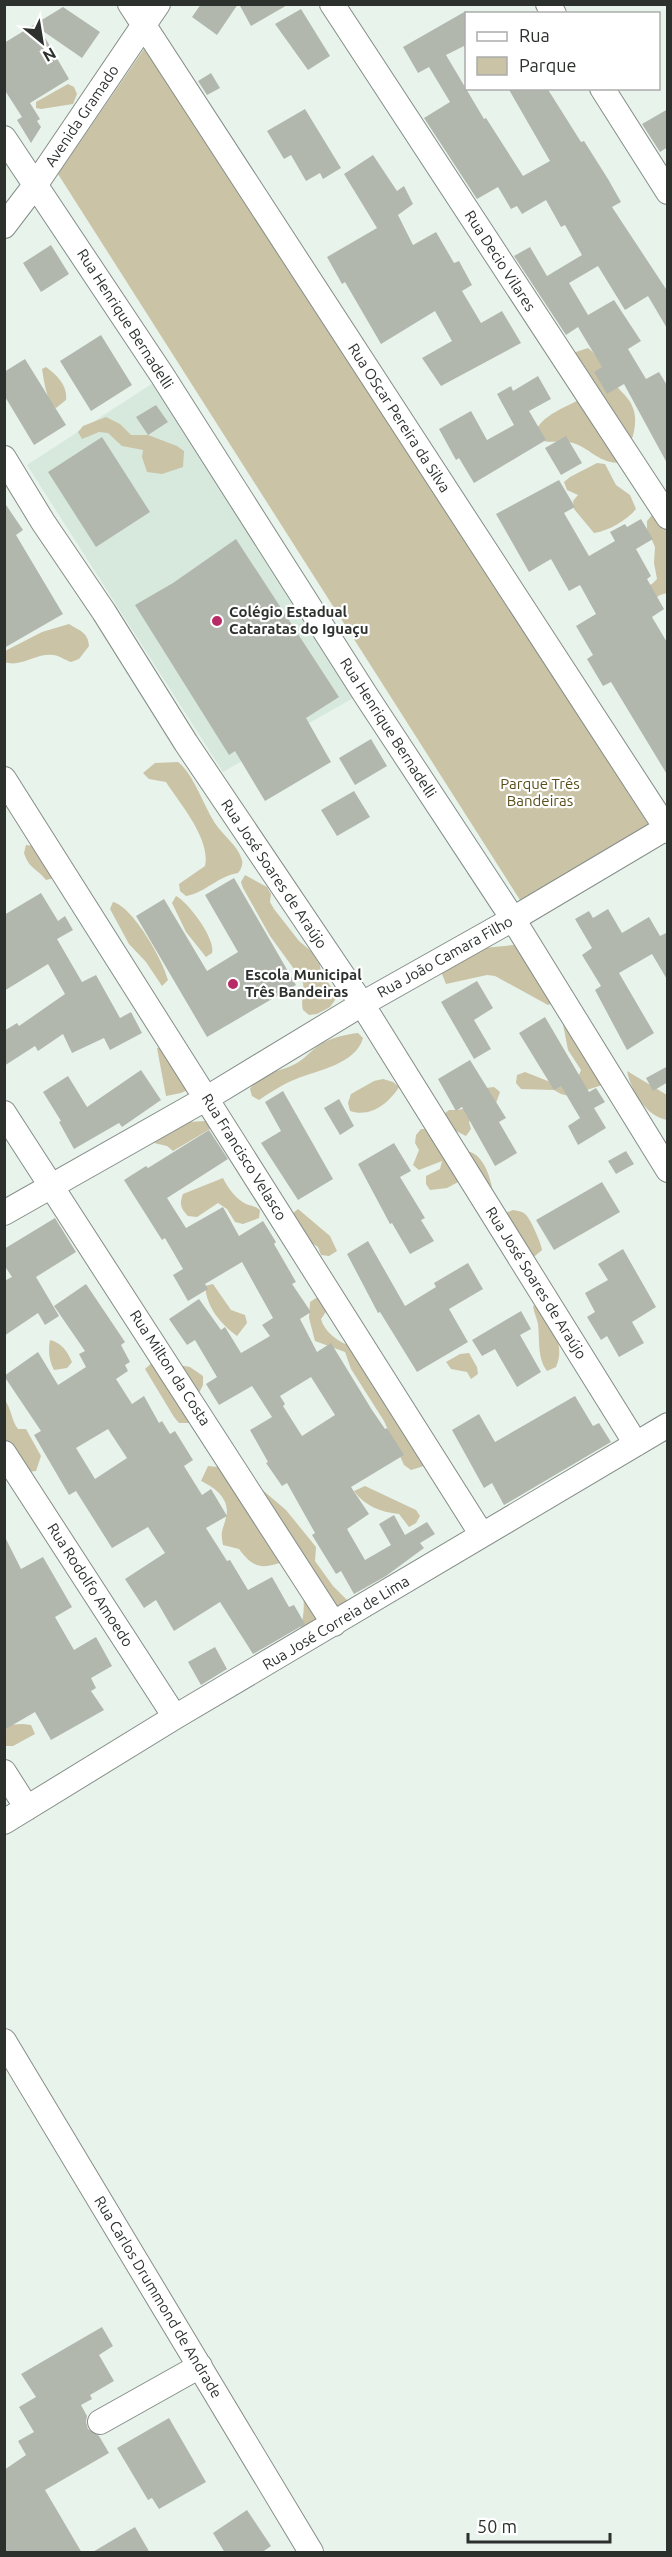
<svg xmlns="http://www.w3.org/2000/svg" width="672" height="2557" font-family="Ubuntu,sans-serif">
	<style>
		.built { fill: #d7e8dd }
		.green { fill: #cac3a6 }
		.building { fill: #b2b7ae; fill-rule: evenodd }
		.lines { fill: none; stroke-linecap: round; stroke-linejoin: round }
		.minor-casing { stroke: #858e88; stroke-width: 26 }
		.minor { stroke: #fff; stroke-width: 24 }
		.poi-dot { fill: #b72c65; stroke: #fff; stroke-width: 2 }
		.labels { text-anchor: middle; stroke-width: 4.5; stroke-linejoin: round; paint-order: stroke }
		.street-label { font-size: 15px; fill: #2d312e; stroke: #fff }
		.poi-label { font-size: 15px; font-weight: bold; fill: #2d312e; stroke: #fff; text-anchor: start }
		.park-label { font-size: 15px; fill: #5a4e1a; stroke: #fff }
	</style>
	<rect width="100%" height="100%" fill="#e8f3ec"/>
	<path class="built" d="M153 383 355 697 223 772 27 465Z"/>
	<path class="green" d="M146 46 649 825 520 900 58 174Z
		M68 84 74 87 77 94 73 104 41 109 36 108V102Z
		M588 348C599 356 605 371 613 382 617 388 624 393 628 399 643 419 631 442 623 462 603 466 593 451 576 444 560 438 550 446 535 438 534 418 565 408 580 399L570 354Z
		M46 367C57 375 68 386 66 400L56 408C46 401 44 380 42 369Z
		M106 417 120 424 131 435H148L177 446 184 451 183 467 162 474 147 472 142 457 143 450 122 446 108 433 99 432 82 439 78 432 83 426Z
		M597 463 605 464 616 485 630 495 636 509C626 521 608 531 594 533L574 509 573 501 578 495 567 490 564 482 570 477Z
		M652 515 667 528V593L660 595 637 610 644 587 652 584 657 579 654 563 655 547 647 529V521Z
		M69 624C80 631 88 632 89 646L79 659 71 662C65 660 58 655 53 655 36 653 20 668 5 662V651L42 632Z
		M178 762C194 774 204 808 217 826 225 837 238 846 242 860 243 866 241 869 238 873 218 876 205 893 186 896L180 891 179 884 205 866C211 839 180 804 166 782L149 779 143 773 155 763Z
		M26 845 33 846 54 878 46 880C37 868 29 869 24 853Z
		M245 875 267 887 271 894 270 902 274 909 299 941 311 951 320 965 321 973 335 992V1000L330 1007 317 1014 309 1015 303 1010C300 999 306 990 302 980L270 936 243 888 241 882Z
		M176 896C188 902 216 939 212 953L206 957 186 932 172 903Z
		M113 902C133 907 163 960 168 980L162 986 146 962 129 944 110 909Z
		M514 945 555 1002 548 1005 495 976 487 975 446 984 440 969 483 948Z
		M562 1019 612 1087 605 1092 602 1085 569 1096 561 1094 554 1090 521 1089 516 1083 517 1075 525 1072 563 1087 579 1075 581 1070 568 1050Z
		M358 1033 363 1038C356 1064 318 1070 296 1079 283 1084 271 1092 259 1100L252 1096 250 1089C260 1072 280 1072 295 1064 303 1060 307 1055 314 1049 326 1039 342 1035 358 1033Z
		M171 1046 192 1088 181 1093 166 1096 157 1048Z
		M627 1071 667 1095V1120C646 1116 631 1091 627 1071Z
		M383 1079 393 1082 399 1087C389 1103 371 1118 350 1111L348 1103 351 1094 374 1081Z
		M494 1087 500 1092 496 1103 474 1115 469 1122 471 1129 466 1136 452 1129 443 1115 449 1110C468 1111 476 1104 486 1088Z
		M206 1121 210 1129 173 1151 167 1146 154 1143 187 1122Z
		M421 1129H428L462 1151C482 1149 490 1175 493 1192L486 1196 462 1180 447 1188 430 1190 426 1184V1176L440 1169 442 1161 419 1170 413 1165 419 1150 415 1143 416 1135Z
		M223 1178C227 1187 237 1200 246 1204 252 1206 255 1206 260 1210L259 1218 243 1224 235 1222 227 1209 218 1203 197 1217 188 1216C181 1209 179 1204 183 1194Z
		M298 1209 330 1236 337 1251 329 1256 321 1255 318 1247 309 1241 292 1214Z
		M513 1210C518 1211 523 1211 526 1215 530 1218 542 1245 542 1250L529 1261 505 1213Z
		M213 1284 231 1310 245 1315 247 1323 237 1336C220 1323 207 1308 205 1286Z
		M322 1294 330 1306 321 1319C324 1331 337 1341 348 1345L427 1465 411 1470 404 1465 384 1421 351 1369 345 1352 315 1341 309 1318 310 1302Z
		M541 1304C551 1324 566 1345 556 1367L547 1371C537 1357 540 1341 538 1324 537 1318 534 1313 533 1306Z
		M50 1340C62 1343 67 1351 72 1362L67 1368 54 1370C49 1361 48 1350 50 1340Z
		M469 1353 477 1367 478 1374 471 1379 467 1372 451 1369 446 1362 460 1354Z
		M154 1361 190 1367 203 1376V1385L196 1399 198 1423H179L174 1417 145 1369Z
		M4 1399C12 1409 11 1420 18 1429H26L41 1456 36 1471 28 1472 5 1453Z
		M208 1466 238 1469 286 1510 316 1547 315 1561 333 1586 356 1609 300 1630C308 1603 302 1587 295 1560 267 1564 259 1576 239 1549L223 1545C220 1528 223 1532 226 1517 231 1499 214 1487 201 1481Z
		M365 1486 416 1510 420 1516 416 1523 409 1527 399 1514C380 1512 365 1506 354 1491Z
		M23 1724 31 1725 35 1734 13 1746H5L4 1725Z"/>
	<path class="building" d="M201 4H238L217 35 192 17Z
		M239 4H289L251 26Z
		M63 7 100 32 82 58 40 29 69 79 30 103 40 119 37 121 41 127 31 143 17 120 22 117 4 89V43Z
		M301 9 330 56 308 70 275 24Z
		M466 11V51L464 46 446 55 484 119 486 118 523 176 550 161 508 88H547L581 142 584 141 608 179 621 202 612 207 668 292V330L648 296 625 310 598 266 569 283 588 315 614 300 641 341 628 349 646 379 659 372 668 387V465L624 384 607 394 594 372 602 367 578 327 566 335 514 256 530 247 547 276 582 255 565 225 561 227 546 200 522 214 517 206 511 209 498 187 477 199 424 118 450 102 429 67 418 73 403 47Z
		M211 73 220 88 207 95 198 81Z
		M305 109 341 168 323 179 320 173 306 181 291 155 284 159 267 131Z
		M668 109V147L660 152 642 124Z
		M373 155 397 191 404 186 413 204 398 215 413 245 436 232 454 263 459 261 472 285 462 291 481 323 502 311 521 343 441 386 422 358 452 341 435 311 381 344 345 282 342 284 327 257 377 228 344 174Z
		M51 245 69 274 41 292 23 263Z
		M101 335 132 385 91 411 60 361Z
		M25 359 66 425 34 445 4 395V372Z
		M538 376 551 399 529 411 546 440 474 483 459 458 456 460 439 429 471 411 487 440 514 425 497 394 511 386 513 391Z
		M156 405 168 422 148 435 136 417Z
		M566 436 582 463 561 475 545 448Z
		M102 437 150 512 96 547 48 472Z
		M559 480 575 507 564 513 589 556 615 541 610 532 625 524 627 527 641 519 653 539 636 549 651 576 647 579 664 609 652 617 668 644V776L611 682 603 686 587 659 593 655 576 626 596 614 580 585 569 591 551 559 529 572 496 514Z
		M4 502 23 530 16 535 63 614 4 648Z
		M236 539 339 697 306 718 331 762 265 801 235 751 229 755 135 605 173 583Z
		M371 739 387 766 355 785 339 758Z
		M354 791 370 817 337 836 321 810Z
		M234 878 296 985 207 1037 136 916 164 899 207 971 238 952 205 895Z
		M41 893 58 921 65 916 73 930 57 939 82 982 96 975 120 1018 131 1012 142 1033 110 1050 104 1038 72 1053 63 1034 38 1051 35 1046 4 1066V1031L17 1023 19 1026 65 994 48 964 4 991V915Z
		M608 909 622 933 649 917 660 936 668 932V981L652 954 619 973 654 1033 627 1050 595 990 601 986 582 955 592 948 575 919 589 911 593 918Z
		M477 981 493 1008 474 1020 491 1049 474 1059 441 1002Z
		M545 1017 589 1092 596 1088 605 1102 594 1108 606 1128 578 1145 568 1126 580 1118 561 1086 554 1090 519 1033Z
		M470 1060 506 1118 499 1122 517 1153 495 1166 462 1107 456 1111 438 1079Z
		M668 1066V1082L653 1091 646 1078Z
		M141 1070 161 1100 122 1127 119 1123 74 1149 59 1122 61 1121 43 1092 68 1076 87 1107Z
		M283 1091 333 1179 298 1200 261 1143 281 1131 265 1102Z
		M339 1099 354 1126 340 1135 324 1108Z
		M209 1130 228 1159 167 1198 186 1228 223 1207 239 1236 263 1221 276 1242 274 1244 296 1282 292 1284 311 1312 300 1319 317 1352 331 1343 372 1410 385 1429 387 1428 404 1455 351 1487 369 1514 347 1529 365 1560 391 1545 379 1524 394 1515 405 1535 427 1522 435 1534 420 1543 424 1548 386 1576 354 1594 341 1571 336 1574 312 1535 315 1533 287 1483 282 1486 266 1463 268 1462 250 1430 272 1417 252 1386 219 1405 206 1384 217 1377 195 1340 187 1345 169 1319 199 1299 221 1330 225 1327 241 1353 270 1336 262 1325 273 1318 242 1262 205 1284 208 1289 188 1301 173 1275 183 1269 165 1238 162 1240 124 1180 146 1166 148 1168ZM311 1377 335 1415 302 1436 283 1406 285 1404 280 1396Z
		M394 1143 411 1171 400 1177 425 1218 421 1220 434 1241 410 1254 392 1223 390 1224 358 1164Z
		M626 1151 634 1164 616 1174 608 1161Z
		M602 1182 620 1212 554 1250 536 1220Z
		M55 1218 76 1252 36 1277 59 1316 45 1325 38 1313 4 1336V1281L12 1277 4 1265V1249Z
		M368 1241 405 1306 436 1287 434 1283 468 1263 483 1289 449 1309 468 1342 417 1372 380 1312 378 1313 347 1254Z
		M623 1249 656 1307 632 1322 644 1343 619 1357 607 1336 601 1340 587 1317 595 1312 585 1293 608 1280 598 1264Z
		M86 1284 125 1342 121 1345 130 1362 125 1365 128 1371 116 1379 132 1404 144 1396 159 1423 162 1421 170 1434 175 1431 193 1460 184 1466 202 1495 211 1489 227 1516 206 1528 227 1561 230 1560 248 1590 272 1577 289 1607 294 1605 305 1624 253 1654 220 1602 174 1631 156 1600 144 1608 125 1579 165 1553 148 1527 112 1548 76 1491 69 1495 34 1435 41 1431 4 1376 38 1352 58 1385 86 1367 79 1354 85 1351 54 1306ZM108 1429 127 1458 95 1479 76 1448Z
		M521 1311 531 1329 520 1335 541 1372 517 1387 495 1349 482 1356 472 1340Z
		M575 1396 593 1426 599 1423 611 1442 504 1505 492 1483 484 1488 452 1430 479 1414 495 1442Z
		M4 1535 21 1569 43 1557 72 1607 55 1617 74 1650 96 1637 112 1666 91 1678 96 1688 91 1691 104 1710 51 1740 35 1712 4 1730Z
		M215 1647 227 1669 201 1685 188 1662Z
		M102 2327 113 2346 99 2355 114 2381 90 2395 92 2399 81 2405 87 2416 86 2422 88 2429 99 2436 109 2453 45 2490 82 2553H4V2470L26 2455 18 2441 34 2432 19 2407 36 2397 21 2374Z
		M169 2418 206 2482 159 2509 152 2498 148 2500 117 2448Z
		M247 2510 271 2546 261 2553H225L213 2533Z
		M135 2527 150 2553H91Z"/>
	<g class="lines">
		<g class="minor-casing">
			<path id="minor" d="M130 4 668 831
				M332 4 668 517
				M548 4 554 14
				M602 88 668 192
				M4 138 162 375 365 694 513 919 668 1170
				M4 226 36 184 158 4
				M4 458 43 522 104 612 186 743 362 1004 636 1444
				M4 779 482 1535
				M4 1113 334 1624
				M4 1213 207 1098 362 1004 513 919 668 827
				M4 1453 175 1717
				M4 1772 27 1808
				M4 1822 175 1717 668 1425
				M4 2041 311 2552
				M100 2422 200 2366"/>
		</g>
		<use href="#minor" class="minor"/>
	</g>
	<g class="poi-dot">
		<circle cx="217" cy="621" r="6"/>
		<circle cx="233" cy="984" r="6"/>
	</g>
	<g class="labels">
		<g class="street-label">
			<text transform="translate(82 116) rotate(-56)" y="5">Avenida Gramado</text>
			<text transform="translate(500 261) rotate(57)" y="5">Rua Decio Vilares</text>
			<text transform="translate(125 319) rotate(57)" y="5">Rua Henrique Bernadelli</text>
			<text transform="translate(399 418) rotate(57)" y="5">Rua OScar Pereira da Silva</text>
			<text transform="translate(388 728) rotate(57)" y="5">Rua Henrique Bernadelli</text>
			<text transform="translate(274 874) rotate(56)" y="5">Rua José Soares de Araújo</text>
			<text transform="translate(445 957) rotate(-29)" y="5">Rua João Camara Filho</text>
			<text transform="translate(244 1157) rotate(58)" y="5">Rua Francisco Velasco</text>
			<text transform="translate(536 1283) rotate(58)" y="5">Rua José Soares de Araújo</text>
			<text transform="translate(170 1368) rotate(57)" y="5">Rua Milton da Costa</text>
			<text transform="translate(90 1585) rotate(57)" y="5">Rua Rodolfo Amoedo</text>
			<text transform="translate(336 1623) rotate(-31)" y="5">Rua José Correia de Lima</text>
			<text transform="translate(158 2297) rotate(59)" y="5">Rua Carlos Drummond de Andrade</text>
		</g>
		<g class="poi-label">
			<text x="229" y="617">Colégio Estadual<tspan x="229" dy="17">Cataratas do Iguaçu</tspan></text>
			<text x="245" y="980">Escola Municipal<tspan x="245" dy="17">Três Bandeiras</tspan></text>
		</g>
		<g class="park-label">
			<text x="540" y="789">Parque Três<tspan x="540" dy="17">Bandeiras</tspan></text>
		</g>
	</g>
	<rect width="672" height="2557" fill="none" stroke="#2d312e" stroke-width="12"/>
	<rect x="465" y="12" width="195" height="78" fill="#ffffff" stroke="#abadab" stroke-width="1.5"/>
	<rect x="477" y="32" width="30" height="9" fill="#ffffff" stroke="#abadab" stroke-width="1.5"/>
	<text x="519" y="42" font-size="18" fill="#2d312e">Rua</text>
	<rect x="477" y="57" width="30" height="18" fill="#cac3a6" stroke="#abadab" stroke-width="1.5"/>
	<text x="519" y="72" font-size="18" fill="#2d312e">Parque</text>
	<g transform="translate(42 42) rotate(150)" stroke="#ffffff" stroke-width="4.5" paint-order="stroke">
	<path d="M0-4.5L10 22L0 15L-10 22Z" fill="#2d312e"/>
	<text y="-9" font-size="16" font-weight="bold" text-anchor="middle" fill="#2d312e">N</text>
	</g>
	<path d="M468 2533v9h142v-9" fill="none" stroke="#2d312e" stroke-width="3"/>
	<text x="477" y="2533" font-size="18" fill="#2d312e" stroke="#ffffff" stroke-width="4.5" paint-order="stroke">50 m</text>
</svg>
